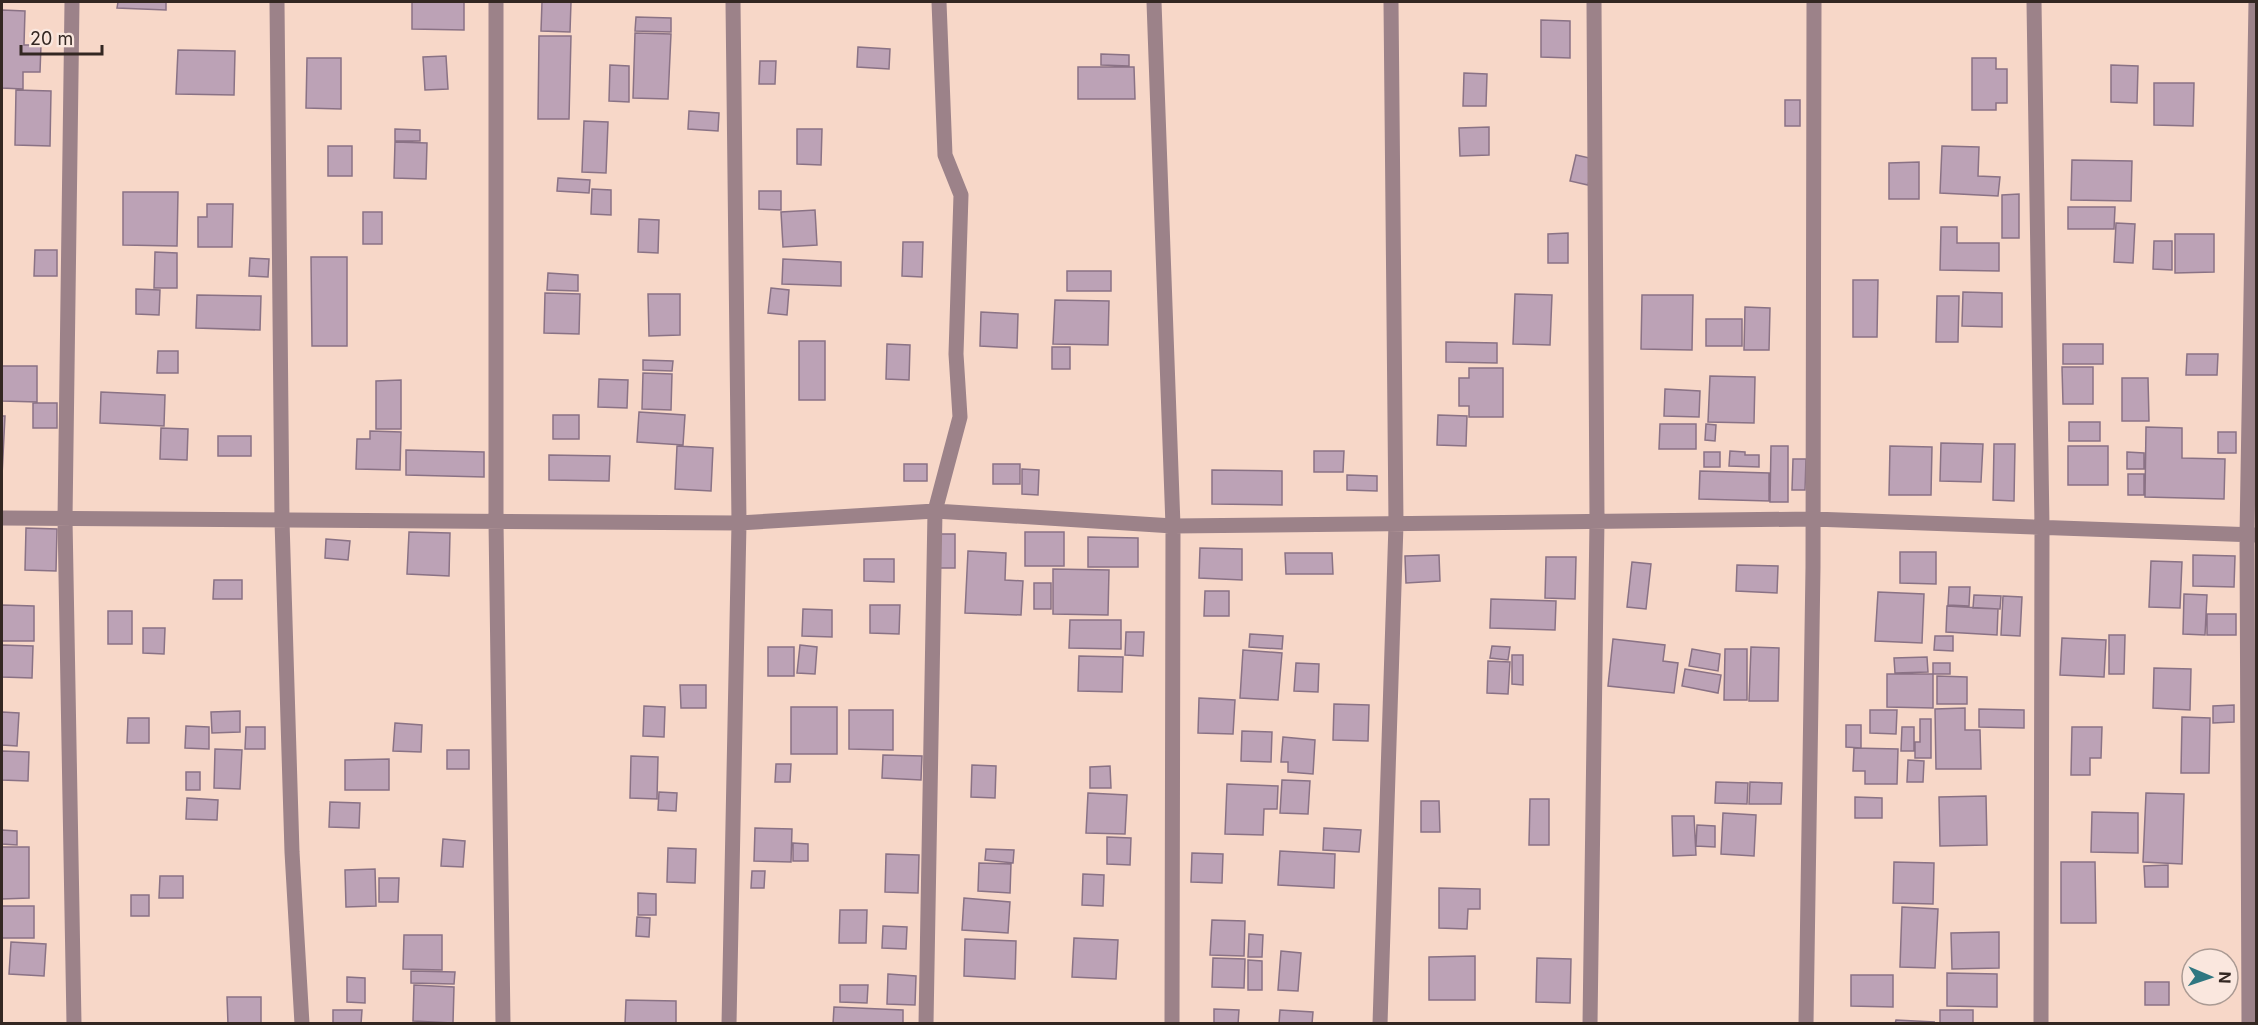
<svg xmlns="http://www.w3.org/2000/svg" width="2258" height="1025" font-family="Inter,sans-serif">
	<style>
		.building { fill: #bca2b6; stroke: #8a7285; stroke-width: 1.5 }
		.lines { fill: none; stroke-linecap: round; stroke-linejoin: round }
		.minor { stroke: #9c8289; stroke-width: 15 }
	</style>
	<rect width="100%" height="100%" fill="#f7d7c8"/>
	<path class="building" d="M118 2H166V10L117 8Z
		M412 2H464V30L412 29Z
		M542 2H571L570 32 541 31Z
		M2 10 25 11 24 45H41L40 72H23V89L2 88Z
		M636 17 671 18V32L635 31Z
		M1541 20 1570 21V58L1541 57Z
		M635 33 671 34 668 99 633 98Z
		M539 36H571L569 119H538Z
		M858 47 890 49 889 69 857 67Z
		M178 50 235 51 234 95 176 94Z
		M1101 54 1129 55V66L1101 65Z
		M446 56 448 89 425 90 423 57Z
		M307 58H341V109L306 108Z
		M1972 58H1996V69H2007V103H1996V110H1972Z
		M760 61H776L775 84H759Z
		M610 65 629 66V102L609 101Z
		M2111 65 2138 66 2137 103 2111 102Z
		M1078 67H1134L1135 99H1078Z
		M1464 73 1487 74 1486 106H1463Z
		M2154 83H2194L2193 126 2154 125Z
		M16 90 51 91 50 146 15 145Z
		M1785 100H1800V126H1785Z
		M689 111 719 113 718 131 688 129Z
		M584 121 608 122 606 173 582 172Z
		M1489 127V155L1460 156 1459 128Z
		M395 129 420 130V141H395Z
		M797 129H822L821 165 797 164Z
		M395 142 427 143 426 179 394 178Z
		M328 146H352V176H328Z
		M1942 146 1979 147 1978 176 2000 177 1998 196 1940 193Z
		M1576 155 1594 159 1588 185 1570 181Z
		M2072 160 2132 161 2131 201 2071 200Z
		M1919 162V199H1889V163Z
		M558 178 590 180 589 193 557 191Z
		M592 189 611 190V215L591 214Z
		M759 191H781V210L759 209Z
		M123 192H178L177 246 123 245Z
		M2019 194V238H2002V195Z
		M207 204H233L232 247H198V217H207Z
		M2068 207H2115L2114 229H2068Z
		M815 210 817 245 783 247 781 212Z
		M363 212H382V244H363Z
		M639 219 659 220 658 253 638 252Z
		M2116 223 2135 224 2133 263 2114 262Z
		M1941 227H1957V243H1999V271L1940 270Z
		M1568 233V263H1548V234Z
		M2175 234H2214V272L2175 273Z
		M2154 241H2172V270L2153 269Z
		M903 242H923L922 277 902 276Z
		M35 250H57V276H34Z
		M155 252 177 253V288H154Z
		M311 257H347V346H312Z
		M250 258 269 259 268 277 249 276Z
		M783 259 841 262V286L782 284Z
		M1067 271H1111V291H1067Z
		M548 273 578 275V291L547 290Z
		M1853 280H1878L1877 337H1853Z
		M771 288 789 290 787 315 768 313Z
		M136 289 160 290 159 315 136 314Z
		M1963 292 2002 293V327L1962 326Z
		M545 293 580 294 579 334 544 333Z
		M648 294H680V335L649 336Z
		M1515 294 1552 295 1550 345 1513 344Z
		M197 295 261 296 260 330 196 328Z
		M1642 295H1693L1692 350 1641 349Z
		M1937 296H1959L1958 342H1936Z
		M1055 300 1109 301 1108 345 1053 344Z
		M1745 307 1770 308 1769 350H1744Z
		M981 312 1018 314 1017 348 980 346Z
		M1706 319H1742V346H1706Z
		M799 341H825V400H799Z
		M1446 342 1497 343V363L1446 362Z
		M887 344 910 345 909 380 886 379Z
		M2063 344H2103V364H2063Z
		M1052 347H1070V369H1052Z
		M158 351H178V373H157Z
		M2187 354H2218L2217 375H2186Z
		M643 360 673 361 672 371 643 370Z
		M2 366H37V402L2 401Z
		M2062 367H2093V404H2063Z
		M1469 368H1503V417H1469V406H1459V378H1469Z
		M643 373 672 374 671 410 642 409Z
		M1710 376 1755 377 1754 423 1708 422Z
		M2122 378H2148L2149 421H2122Z
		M599 379 628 380 627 408 598 407Z
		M401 380V429H376V381Z
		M1665 389 1700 391 1699 417 1664 416Z
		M101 392 165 395 164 426 100 423Z
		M33 403H57V428H33Z
		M639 412 685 415 683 445 637 442Z
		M553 415H579V439H553Z
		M1438 415 1467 416 1466 446 1437 445Z
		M2 416H5L2 476Z
		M2069 422H2100V441H2069Z
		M1660 424H1696V449H1659Z
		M1706 424 1716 425 1715 441 1705 440Z
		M2146 427 2182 428V458L2225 459 2224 499 2145 497Z
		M161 428 188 429 187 460 160 459Z
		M370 431 401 432 400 470 356 469 357 439H370Z
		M2218 432H2236V453H2218Z
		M218 436H251V456H218Z
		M1941 443 1983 444 1981 482 1940 481Z
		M1994 444H2015L2014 501 1993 500Z
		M677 446 713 448 711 491 675 489Z
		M1771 446H1788V502H1770Z
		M1890 446 1932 447 1931 495H1889Z
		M2068 446H2108V485H2068Z
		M406 450 484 452V477L406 475Z
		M1314 451H1344L1343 472H1314Z
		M1730 451 1745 452V455H1759V467L1729 466Z
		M1704 452H1720V467H1704Z
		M2127 452 2144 453V469H2127Z
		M549 455 610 456 609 481 549 480Z
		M1793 459H1806L1805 490H1792Z
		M904 464H927V481H904Z
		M993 464H1020V484H993Z
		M1022 469 1039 470 1038 495 1022 494Z
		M1212 470 1282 471V505L1212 504Z
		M1700 471 1769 473V501L1699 499Z
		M2128 474H2144V495H2128Z
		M1347 475 1377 476V491L1347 490Z
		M26 528 57 529 56 571 25 570Z
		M409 532 450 533 449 576 407 574Z
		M1025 532H1064V566H1025Z
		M940 534H955V568H940Z
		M1088 537 1138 538V567H1088Z
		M326 539 350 541 348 560 325 558Z
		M1200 548 1242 549V580L1199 578Z
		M968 551 1006 553 1005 580 1023 581 1021 615 965 613Z
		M1900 552H1936V584L1900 583Z
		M1285 553H1332L1333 574H1286Z
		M1439 555 1440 581 1406 583 1405 556Z
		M2193 555 2235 556 2234 587 2193 586Z
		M1546 557H1576L1575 599 1545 598Z
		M864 559H894V582L864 581Z
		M2151 561 2182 562 2180 608 2149 607Z
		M1632 562 1651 564 1646 609 1627 607Z
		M1737 565 1778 566 1777 593 1736 591Z
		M1053 569 1109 570 1108 615 1053 614Z
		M214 580H242V599H213Z
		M1034 583H1051V609H1034Z
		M1949 587H1970L1969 606 1948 605Z
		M1205 591H1229V616H1204Z
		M1878 592 1924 594 1922 643 1875 641Z
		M2184 594 2207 595 2205 635 2183 634Z
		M1974 595 2001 596 2000 609 1973 608Z
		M2003 596 2022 597 2020 636 2001 635Z
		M1491 599 1556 601 1555 630 1490 628Z
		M2 605 34 606V641H2Z
		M870 605H900L899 634 870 633Z
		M1947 606 1998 609 1997 635 1946 632Z
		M803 609 832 610V637L802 636Z
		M108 611H132V644H108Z
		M2207 614H2236V635H2207Z
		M1070 620H1121V649L1069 648Z
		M143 628H165L164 654 143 653Z
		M1126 632H1144L1143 656 1125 655Z
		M1250 634 1283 636 1282 649 1249 647Z
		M2109 635H2125L2124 674H2109Z
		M1935 636H1953V651L1934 650Z
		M2062 638 2106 640 2104 677 2060 675Z
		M1613 639 1665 645 1663 661 1678 663 1674 693 1608 686Z
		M2 645 33 646 32 678 2 677Z
		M800 645 817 647 815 674 797 673Z
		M1492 646 1510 647 1508 660 1490 658Z
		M768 647H794V676H768Z
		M1751 647 1779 648 1778 701H1749Z
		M1692 649 1720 654 1718 671 1689 666Z
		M1725 649H1747V700H1724Z
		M1243 650 1282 653 1278 700 1240 698Z
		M1512 655H1523V685L1512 684Z
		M1079 656 1123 657 1122 692 1078 691Z
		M1927 657 1928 672 1895 673 1894 658Z
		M1488 661 1510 662 1508 694 1487 693Z
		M1296 663 1319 664 1318 692 1294 691Z
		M1933 663H1950V674H1933Z
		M2154 668 2191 669 2190 710 2153 708Z
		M1685 669 1721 675 1718 693 1682 686Z
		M1887 674H1933V708L1887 707Z
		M1937 676 1967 677V704H1937Z
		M680 685H706V708H681Z
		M1199 698 1235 700 1233 734 1198 733Z
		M1334 704 1369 705 1368 741 1333 740Z
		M2234 705V722L2213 723V706Z
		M644 706 665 707 664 737 643 736Z
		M791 707H837V754H791Z
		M1965 708V730H1980L1981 769H1936L1935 709Z
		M1979 709 2024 710V728L1979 727Z
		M849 710H893V750L849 749Z
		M1870 710H1897L1896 734 1870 733Z
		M240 711V732L212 733 211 712Z
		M2 712 19 713 17 746 2 745Z
		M2182 717 2210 718 2209 773H2181Z
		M128 718H149V743H127Z
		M1920 719H1931V758H1915V742H1920Z
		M395 723 422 725 421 752 393 751Z
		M1846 725H1861V748L1846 747Z
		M186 726 209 727V749L185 748Z
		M246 727H265V749H245Z
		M1902 727H1914V751H1901Z
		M2072 727H2102L2101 758H2090V775H2071Z
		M1242 731 1272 732 1271 762 1241 761Z
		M1283 737 1315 740 1313 774 1288 772V762H1281Z
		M1854 748 1898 749 1897 784H1865V771H1853Z
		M215 749 242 750 240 789 214 788Z
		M447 750H469V769H447Z
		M2 751 29 752 28 781 2 780Z
		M883 755 922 756 921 780 882 778Z
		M631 756 658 757 657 799 630 798Z
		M389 759V790H345V760Z
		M1908 760 1924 761 1923 782H1907Z
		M776 764H791L790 782H775Z
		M972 765 996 766 995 798 971 797Z
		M1110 766 1111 788H1090V767Z
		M186 772H200V790H186Z
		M1282 780 1310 781 1308 814 1280 813Z
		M1716 782 1748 783 1747 804 1715 803Z
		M1750 782 1782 783 1781 804H1749Z
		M1227 784 1278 786 1277 809H1264L1263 835 1225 834Z
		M659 792 677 793 676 811 658 810Z
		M1088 793 1127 795 1125 834 1086 833Z
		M2146 793 2184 794 2182 864 2143 862Z
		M1986 796 1987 845 1940 846 1939 797Z
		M1855 797 1882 798V818H1855Z
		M187 798 218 800 217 820 186 819Z
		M1530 799H1549V845H1529Z
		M1421 801H1439L1440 832H1421Z
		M330 802 360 803 359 828 329 827Z
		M2092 812 2138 813V853L2091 852Z
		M1723 813 1756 815 1754 856 1721 854Z
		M1672 816H1694L1696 855 1673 856Z
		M1697 825 1715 826V847L1696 846Z
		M755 828 792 829 791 862 754 861Z
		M1324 828 1361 830 1359 852 1323 850Z
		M2 830 17 831V845L2 844Z
		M1107 837 1131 838 1130 865 1107 864Z
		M443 839 465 841 463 867 441 866Z
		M793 843 808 844V861H793Z
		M2 847H29V898L2 899Z
		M668 848 696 849 695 883 667 882Z
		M986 849 1014 850 1013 863 985 860Z
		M1280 851 1335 854 1334 888 1278 885Z
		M1192 853 1223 854 1222 883 1191 882Z
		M886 854 919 855 918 893 885 892Z
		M1894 862 1934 863 1933 904 1893 903Z
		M2061 862H2095L2096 923H2061Z
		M979 863 1011 864 1010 893 978 891Z
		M2168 865V887H2145L2144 866Z
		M375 869 376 906 346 907 345 870Z
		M752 871H765L764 888H751Z
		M1083 874 1104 875 1103 906 1082 905Z
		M160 876H183V898H159Z
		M379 878H399L398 902H379Z
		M1439 888 1480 889V909H1468L1467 929 1439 928Z
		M638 893 656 894V915H638Z
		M131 895H149V916H131Z
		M964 898 1010 902 1008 933 962 930Z
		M2 906H34V938H2Z
		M1902 907 1938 909 1935 968 1900 967Z
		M840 910H867L866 943H839Z
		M637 917 650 918 649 937 636 936Z
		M1212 920 1245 921 1244 956 1210 955Z
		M883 926 907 927 906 949 882 948Z
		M1999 932V968L1952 969 1951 933Z
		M1249 934 1263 935 1262 957H1248Z
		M404 935H442V970L403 969Z
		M1074 938 1118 940 1116 979 1072 977Z
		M965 939 1016 941 1015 979 964 976Z
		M11 942 46 944 44 976 9 974Z
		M1281 951 1301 953 1298 991 1278 990Z
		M1475 956V1000H1429V957Z
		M1213 958 1245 959 1244 988 1212 987Z
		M1537 958 1571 959 1570 1003 1536 1002Z
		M1248 960 1262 961V990H1248Z
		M411 971 455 972 454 984 411 983Z
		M1947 973 1997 974V1007L1947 1006Z
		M888 974 916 976 915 1005 887 1004Z
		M1851 975H1893V1007L1851 1006Z
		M347 977 365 978V1003L347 1002Z
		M2145 982H2169V1005H2145Z
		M414 985 454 987 453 1023 413 1021Z
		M840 985H868L867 1003 840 1002Z
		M227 997H261V1024H228Z
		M626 1000 676 1001V1024H625Z
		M834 1007 903 1010V1024H833Z
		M1214 1009 1239 1010 1238 1024H1214Z
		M333 1010H362L361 1024H333Z
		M1280 1010 1313 1012 1312 1024H1279Z
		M1940 1010H1973V1024H1940Z
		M1896 1020 1934 1022 1933 1024H1895Z"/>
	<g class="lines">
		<path class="minor" d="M72 2 65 519 74 1024
			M277 2 282 521 292 852 302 1024
			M496 2V522L503 1024
			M1154 2 1173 526 1172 1024
			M2034 2 2042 527 2041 1024
			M2 518 739 523 935 511 1173 526 1813 519 2256 535
			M729 1024 739 523 733 2
			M926 1024 935 511 960 417 956 354 961 195 945 155 939 2
			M1380 1024 1396 524 1391 2
			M1590 1024 1597 520 1594 2
			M1806 1024 1813 567 1814 2
			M2249 1024 2247 535 2256 2"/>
	</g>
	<rect width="2258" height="1025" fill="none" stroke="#332722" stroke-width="6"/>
	<g transform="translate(2210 977) rotate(92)"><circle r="28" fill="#fae7de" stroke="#aa9a93" stroke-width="1.5"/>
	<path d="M0-4.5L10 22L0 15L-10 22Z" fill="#307781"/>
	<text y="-9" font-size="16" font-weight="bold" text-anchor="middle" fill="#332722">N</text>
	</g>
	<path d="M21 45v9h81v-9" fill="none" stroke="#332722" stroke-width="3"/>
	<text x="30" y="45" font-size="18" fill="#332722" stroke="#fae7de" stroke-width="4.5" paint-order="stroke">20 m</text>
</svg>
